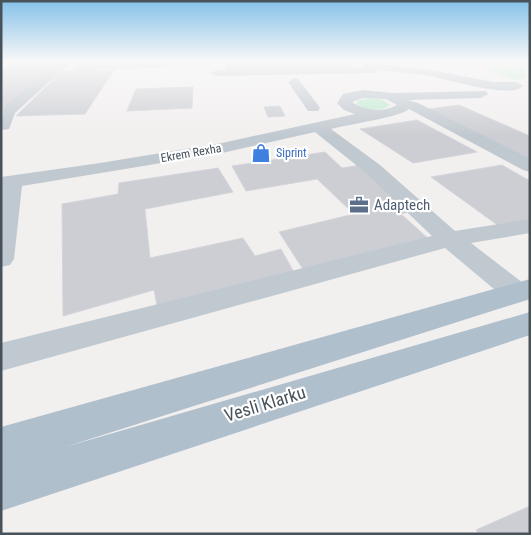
<svg xmlns="http://www.w3.org/2000/svg" width="531" height="535" font-family="'Roboto Condensed',sans-serif">
	<style>
		.green { fill: #c0ecd1 }
		.building { fill: #ccced3; stroke: #d4d5da }
		.lines { fill: none; stroke-linecap: round; stroke-linejoin: round }
		.minor { fill: #c1c9d0; fill-rule: evenodd }
		.major { fill: #b0bfcc; fill-rule: evenodd }
		.labels { text-anchor: middle; stroke-width: 4.5; stroke-linejoin: round; paint-order: stroke }
		.far-street-label { font-size: 12px; fill: #48525b; stroke: #fff }
		.far-shop-label { font-size: 12px; fill: #366cbe; stroke: #fff; text-anchor: start }
		.service-label { font-size: 15px; fill: #4e5e75; stroke: #fff; text-anchor: start }
		.near-street-label { font-size: 18px; fill: #48525b; stroke: #fff }
	</style>
	<rect width="100%" height="100%" fill="#f2efef"/>
	<path class="green" d="M494 61H524L526 78 515 80 486 70Z
		M373 98 383 100 390 105C382 112 364 110 356 103L359 100Z"/>
	<path class="building" d="M16 61H62L8 109H1V71Z
		M81 61H168L166 67 72 70Z
		M226 61H347L355 68 226 72Z
		M114 70 85 114 16 116 62 71Z
		M193 87 192 108 127 111 136 89Z
		M459 105 530 136V158L429 109Z
		M280 106 285 116 268 117 264 107Z
		M417 120 477 152 413 163 360 129Z
		M325 152 342 168 361 165 415 210 401 214 431 241 304 271 279 232 354 214 317 179 246 191 232 166Z
		M502 165 530 181V223L503 229 431 177Z
		M218 168 233 192 145 209 150 258 243 238 255 256 281 249 295 274 158 311 154 290 63 316 62 204 118 194 119 183Z
		M530 506V534H479L476 530Z"/>
	<g class="lines">
		<path class="minor" d="M60 61H72L15 113 9 129 1 130 3 108Z
			M369 63 426 69 494 82H517L523 86C512 100 444 78 426 75 410 73 395 72 379 70L374 73 216 76 210 73 216 70 364 67 365 64Z
			M294 78 298 79 318 105 320 108 318 111H308L288 82Z
			M363 90 392 93 486 91 488 94 481 98 408 100 418 103 530 158V172L523 170 409 109C401 117 345 125 331 129L380 165 455 231 530 219V233L471 243 527 286 530 290 527 300 517 303 507 300 445 248 1 371V343L432 236 366 173 315 132 222 153 22 186 14 259 10 265 1 267V177L100 163 222 143 355 114 344 110 337 103 343 94ZM363 98 386 99 397 105C384 113 364 110 352 102Z"/>
		<path class="major" d="M530 279V299L65 447 530 312V335L1 511V427Z"/>
	</g>
	<linearGradient id="sky" x2="0" y2="1"><stop stop-color="#85c1e8"/><stop offset="0.45" stop-color="#f9f8f8"/><stop offset="1" stop-color="#f9f8f8" stop-opacity="0"/></linearGradient>
	<rect width="531" height="136" fill="url(#sky)"/>
	<defs>
		<g id="shop-bare" transform="scale(1.5)"><path d="M-5-2.5h2.3a2.7 3.5 0 0 1 5.4 0H5L5.5 6h-11ZM-1.5-2.5h3a1.5 2.3 0 0 0-3 0Z" fill="#3f7fe0" stroke="#fff" stroke-width="2.5" paint-order="stroke"/></g>
		<g id="office-bare" transform="scale(1.5)"><path d="M-6-3h4V-5.5h4V-3h4V5H-6ZM-1-4.5V-3h2v-1.5ZM-6 0V1H6V0Z" fill="#5c6f8a" stroke="#fff" stroke-width="2.5" paint-order="stroke"/></g>
	</defs>
	<g fill-rule="evenodd">
		<use href="#shop-bare" x="261" y="153"/>
		<use href="#office-bare" x="359" y="205"/>
	</g>
	<g class="labels">
		<g class="far-street-label">
			<text transform="translate(191 153) rotate(-10)" y="4">Ekrem Rexha</text>
		</g>
		<g class="far-shop-label">
			<text x="276" y="157">Siprint</text>
		</g>
		<g class="service-label">
			<text x="374" y="210">Adaptech</text>
		</g>
		<g class="near-street-label">
			<text transform="translate(265 404) rotate(-17)" y="6">Vesli Klarku</text>
		</g>
	</g>
	<rect width="531" height="535" fill="none" stroke="#48525b" stroke-width="5"/>
</svg>
